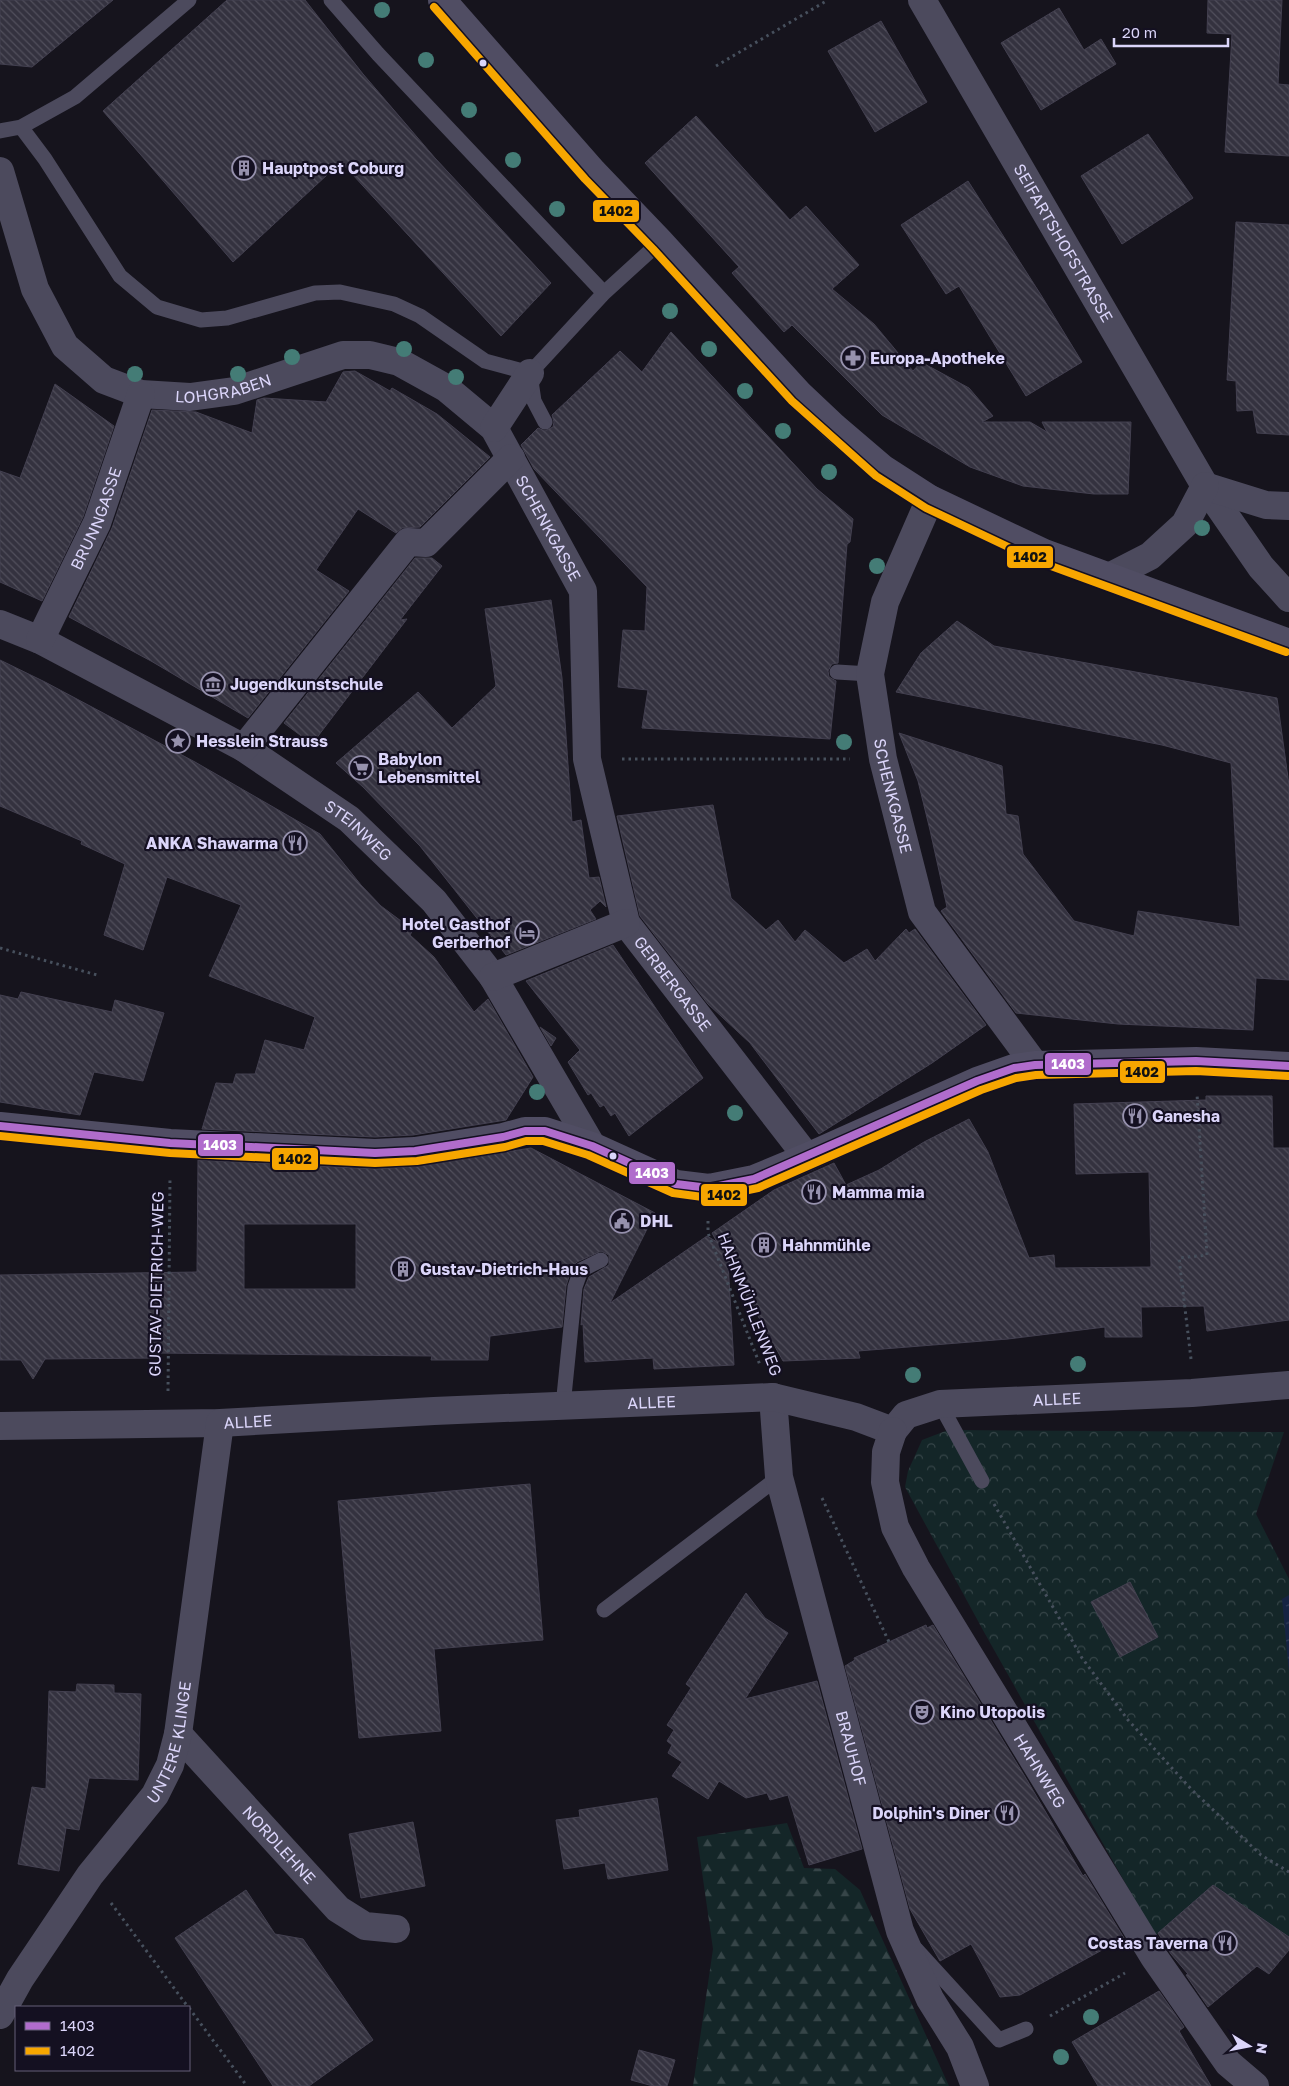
<svg xmlns="http://www.w3.org/2000/svg" width="1289" height="2086" font-family="'Golos Text',sans-serif">
	<style>
		.forest { fill: url(#forest-firs) }
		.park { fill: url(#park-crowns) }
		.water { fill: url(#water-ripples) }
		.building { fill: url(#building-back-hatch); stroke: #434050; fill-rule: evenodd }
		.lines { fill: none; stroke-linecap: round; stroke-linejoin: round }
		.path { stroke: #47505d; stroke-width: 3; stroke-dasharray: 2.5 4; stroke-linecap: butt }
		.lane { stroke: #4c4a5d; stroke-width: 15 }
		.street { stroke: #4c4a5d; stroke-width: 28 }
		.secondary { stroke: #504d63; stroke-width: 28 }
		.bus-1-casing { stroke: #141021; stroke-width: 11 }
		.bus-2-casing { stroke: #141021; stroke-width: 11 }
		.bus-1 { stroke: #b06ccc; stroke-width: 8 }
		.bus-2 { stroke: #f7a600; stroke-width: 8 }
		.tree { fill: #447c76 }
		.bus-dot { fill: #dbd5fa; stroke: #141021; stroke-width: 2 }
		.labels { text-anchor: middle; stroke-width: 4.5; stroke-linejoin: round; paint-order: stroke }
		.poi-label { font-size: 16px; font-weight: bold; fill: #dbd5fa; stroke: #141021; text-anchor: start }
		.street-label { font-size: 16px; fill: #dbd5fa; stroke: #141021 }
		.line-badge { stroke: #141021; stroke-width: 2 }
		.badge-label { font-size: 14px; text-anchor: middle; font-weight: bold; fill: #fff }
		.pale-badge-label { font-size: 14px; text-anchor: middle; font-weight: bold; fill: #111 }
	</style>
	<defs>
		<pattern id="forest-firs" width="22" height="20" patternUnits="userSpaceOnUse" patternTransform="scale(1.25)"><rect width="22" height="20" fill="#142628"/><path d="M5 1l3.5 6h-7zM16 11l3.5 6h-7z" fill="#364548"/></pattern>
		<pattern id="park-crowns" width="20" height="18" patternUnits="userSpaceOnUse" patternTransform="scale(1.25)"><rect width="20" height="18" fill="#142628"/><path d="M2 6a3 3 0 1 1 6 0M12 15a3 3 0 1 1 6 0" fill="none" stroke="#364548"/></pattern>
		<pattern id="water-ripples" width="26" height="14" patternUnits="userSpaceOnUse" patternTransform="scale(1.25)"><rect width="26" height="14" fill="#152342"/><path d="M2 4q2-2 4 0t4 0M15 11q2-2 4 0t4 0" fill="none" stroke="#36425e"/></pattern>
		<pattern id="building-back-hatch" width="6" height="6" patternUnits="userSpaceOnUse" patternTransform="scale(1.25)"><rect width="6" height="6" fill="#34323f"/><path d="M-1 5l2 2M0 0l6 6M5-1l2 2" fill="none" stroke="#514f5c"/></pattern>
	</defs>
	<rect width="100%" height="100%" fill="#16141d"/>
	<path class="forest" d="M787 1823 804 1868 835 1869 860 1890 949 2086H693L713 1949 697 1837Z"/>
	<path class="park" d="M948 1430 1284 1432 1256 1514 1289 1579V1937L1213 1885 1155 1936 984 1632 905 1487 908 1471 922 1440Z"/>
	<path class="water" d="M1289 1595V1672L1282 1599Z"/>
	<path class="building" d="M0 0H113L32 67 0 64Z
		M227 0H305L363 74 435 158 551 283 501 336 341 162 233 262 103 111Z
		M1208 0H1282L1278 84 1289 85V156L1225 152 1232 34 1207 33Z
		M1059 8 1084 50 1101 39 1116 64 1041 110 1001 43Z
		M881 21 927 102 875 132 828 51Z
		M696 116 790 220 806 206 859 265 832 289 874 324 913 371 921 362 969 388 993 416 982 422H1030L1047 432 1042 422H1131L1128 494H1094L1023 486 970 467 882 415 792 325 784 332 732 273 739 267 645 163Z
		M1148 134 1193 198 1122 244 1081 176Z
		M968 181 1041 295 1082 362 1026 396 959 286 946 294 901 225Z
		M1236 222 1289 225V435L1257 433 1253 410 1237 411 1236 381 1227 380Z
		M671 332 817 489 853 519 850 542 847 544 838 663 832 664 828 671 829 677 836 681 830 739 642 728 648 690 618 687 623 630 645 631 647 587 534 469 521 445 538 428 545 431 553 427 554 422 552 415 620 351 642 372Z
		M355 371 390 391 392 388 437 414 490 457 420 527 402 528 396 533 358 509 316 570 349 591 248 718 151 661 69 617 112 528 152 410 196 412 252 433 257 400 264 398 326 402 343 372Z
		M55 384 114 426 83 517 42 601 0 582V471L20 478Z
		M415 558H432L442 566 400 620 407 619 312 744 284 723Z
		M551 600 562 678 572 822 581 820 589 878 599 877 606 907 600 901 590 910 596 919 506 955 420 846 363 787 336 763 418 692 452 728 496 686 485 609Z
		M957 621 994 646 1277 698 1289 785V980L1256 978 1253 1030 1118 1024 1016 1013 941 911 947 907 930 830 918 781 899 733 1002 766 1006 814 1018 816 1023 854 1074 921 1134 936 1138 911 1240 927 1231 763 1162 745 896 692 921 653Z
		M0 660 45 682 195 762 320 834 361 885 381 906 413 930 410 935 434 957 474 1012 488 999 533 1077 506 1120 413 1135 375 1137 202 1129 216 1083 233 1084 236 1074H255L265 1040 304 1050 315 1017 209 976 241 905 167 877 143 950 104 935 125 864 81 844 82 841 0 806Z
		M713 805 731 898 766 930 778 920 795 942 805 930 844 963 867 949 875 961 906 929 909 933 915 929 986 1025 932 1063 819 1134 750 1043 708 1004 640 916 617 816Z
		M613 945 703 1078 629 1136 615 1113 611 1116 604 1105 600 1107 591 1093 588 1095 568 1062 580 1050 526 981Z
		M21 992 112 1012 115 1000 164 1013 143 1081 94 1072 80 1115 0 1102V995L18 999Z
		M540 1027 556 1038 551 1046Z
		M1206 1096H1272L1273 1148H1289V1320L1207 1331 1204 1306 1141 1307 1142 1337H1105V1327L1008 1339 858 1351 860 1358 783 1361 728 1262 734 1365 654 1369 653 1358 585 1362 583 1324 581 1325 584 1289 589 1277 609 1265V1255L601 1251 577 1262 572 1267 566 1286 562 1327 490 1336 488 1360H431L432 1356 157 1353V1358L45 1359 33 1379 21 1360H0V1275L197 1272 198 1160 376 1169 417 1166 531 1148 655 1213 610 1303 707 1236 717 1242 712 1233 774 1190 834 1163 846 1185 879 1170 924 1142 969 1119 988 1152 1029 1258 1054 1255 1055 1268 1151 1267 1149 1172 1076 1174 1074 1104 1206 1100ZM244 1224H356V1289H244Z
		M530 1484 543 1640 434 1649 441 1731 359 1738 338 1501Z
		M1130 1582 1158 1637 1120 1657 1091 1602Z
		M746 1593 765 1618 788 1633 745 1699 817 1681 862 1849 809 1865 788 1795 770 1800 767 1793 746 1798 719 1781 708 1799 672 1776 682 1762 668 1753 672 1745 667 1741 674 1730 667 1725 691 1688 686 1684Z
		M926 1625 927 1628 933 1625 1027 1780 1083 1876 1085 1874 1124 1938 1020 1995 1000 1997 971 1944 940 1961 910 1909 845 1666 855 1660 854 1658Z
		M77 1684 114 1685V1693L141 1694 138 1780 89 1778 79 1830 66 1828 59 1871 18 1864 32 1787 46 1789 49 1691 76 1692Z
		M657 1798 668 1870 608 1879 605 1863 564 1869 556 1820 580 1817 579 1810Z
		M413 1822 425 1886 361 1898 349 1834Z
		M1213 1885 1289 1937V1950L1269 1974 1257 1966 1208 2007 1186 1975 1188 1974 1171 1954 1158 1933Z
		M246 1890 275 1934 303 1939 373 2040 309 2086H273L175 1938Z
		M1159 1991 1184 2027 1179 2031 1211 2086H1098L1072 2042Z
		M639 2050 675 2060 667 2086H653L631 2080Z"/>
	<g class="lines">
		<path class="path" d="M716 66 828 0
			M622 759H850
			M0 948 97 975
			M708 1221V1233L760 1365
			M1191 1359 1179 1258 1207 1255 1197 1094
			M168 1391 170 1177
			M822 1498 889 1642
			M994 1504 1082 1658 1128 1720 1192 1790 1261 1855 1289 1872
			M111 1903 188 2007
			M189 2008 247 2086
			M1050 2016 1125 1973"/>
		<path class="lane" d="M331 0 378 54 604 293
			M21 127 45 159 120 276 157 307 201 320 227 318 315 293 340 292 394 304 420 316 485 361 530 373
			M0 131 21 127 75 97 189 0
			M530 373 604 293 660 242
			M530 374 534 401 545 422
			M837 672 870 674
			M940 1404 982 1481
			M563 1406 575 1287 581 1270 601 1260
			M604 1610 779 1477
			M916 1949 999 2040 1026 2029"/>
		<g class="street">
			<path id="s1" d="M922 0 1205 486 1261 567 1289 598"/>
			<path id="s2" d="M0 171 35 289 65 346 104 380 141 394 190 397 234 391 343 355H370L399 362 446 388 494 428 583 591 587 759 626 923 807 1157"/>
			<path d="M494 428 530 373"/>
			<path d="M1205 486 1266 505 1289 506"/>
			<path id="s3" d="M930 499 885 602 870 674 883 759 922 912 1035 1065"/>
			<path d="M1109 577 1150 556 1185 524 1205 486"/>
			<path id="s4" d="M0 624 40 640 244 748 349 819 434 901 493 977 592 1146"/>
			<path id="s5" d="M40 640 97 523 141 394"/>
			<path d="M244 748 408 542 426 543 511 458"/>
			<path d="M493 977 626 923"/>
			<path id="s6" d="M773 1397 779 1477 900 1931 930 1999 960 2047 975 2086"/>
			<path id="s7" d="M0 1426 220 1423 434 1411 773 1397 856 1417 893 1431 906 1415 940 1404 1192 1393 1289 1385"/>
			<path id="s8" d="M893 1431 886 1452 885 1482 895 1527 916 1568 1154 1957 1228 2063 1255 2086"/>
			<path id="s9" d="M178 1734 338 1909 365 1926 396 1929"/>
			<path id="s10" d="M0 2015 20 1979 90 1875 155 1795 170 1765 178 1734 220 1423"/>
		</g>
		<path class="secondary" d="M442 0 593 172 660 242 799 394 834 427 882 468 930 499 1044 553 1289 643
			M0 1126 170 1143 375 1153 415 1151 503 1137 525 1131H545L592 1146 676 1184 709 1188 754 1179 807 1157 977 1081 1014 1068 1035 1065 1196 1061 1289 1066"/>
		<g class="bus-1-casing">
			<path id="bus-1" d="M0 1126 170 1143 375 1153 415 1151 503 1137 525 1131H545L592 1146 676 1184 709 1188 754 1179 977 1081 1014 1068 1035 1065 1196 1061 1289 1066"/>
		</g>
		<g class="bus-2-casing">
			<path id="bus-2" d="M434 7 585 179 653 249 792 401 876 476 926 508 1040 562 1286 652
				M0 1136 170 1153 375 1163 417 1161 505 1147 526 1141H543L588 1155 673 1193 710 1198 758 1188 981 1090 1016 1078 1036 1075 1196 1071 1288 1076"/>
		</g>
		<use href="#bus-1" class="bus-1"/>
		<use href="#bus-2" class="bus-2"/>
	</g>
	<g class="tree">
		<circle cx="382" cy="10" r="8"/>
		<circle cx="426" cy="60" r="8"/>
		<circle cx="469" cy="110" r="8"/>
		<circle cx="513" cy="160" r="8"/>
		<circle cx="557" cy="209" r="8"/>
		<circle cx="670" cy="311" r="8"/>
		<circle cx="404" cy="349" r="8"/>
		<circle cx="709" cy="349" r="8"/>
		<circle cx="292" cy="357" r="8"/>
		<circle cx="135" cy="374" r="8"/>
		<circle cx="238" cy="374" r="8"/>
		<circle cx="456" cy="377" r="8"/>
		<circle cx="745" cy="391" r="8"/>
		<circle cx="783" cy="431" r="8"/>
		<circle cx="829" cy="472" r="8"/>
		<circle cx="1202" cy="528" r="8"/>
		<circle cx="877" cy="566" r="8"/>
		<circle cx="844" cy="742" r="8"/>
		<circle cx="537" cy="1092" r="8"/>
		<circle cx="735" cy="1113" r="8"/>
		<circle cx="1078" cy="1364" r="8"/>
		<circle cx="913" cy="1375" r="8"/>
		<circle cx="1091" cy="2017" r="8"/>
		<circle cx="1061" cy="2057" r="8"/>
	</g>
	<defs>
		<g id="building-ring" transform="scale(1.25)"><circle r="9.5" fill="#141021" stroke="#9691ad" stroke-width="1.5"/><path d="M-4-6H4V6H1V3H-1V6H-4ZM-2.5-4.3h1.7v1.8h-1.7ZM.8-4.3h1.7v1.8H.8ZM-2.5-1h1.7V.8h-1.7ZM.8-1h1.7V.8H.8Z" fill="#9691ad"/></g>
		<g id="pharmacy-ring" transform="scale(1.25)"><circle r="9.5" fill="#141021" stroke="#9691ad" stroke-width="1.5"/><path d="M-2-6h4v4h4v4h-4v4h-4v-4h-4v-4h4Z" fill="#9691ad"/></g>
		<g id="museum-ring" transform="scale(1.25)"><circle r="9.5" fill="#141021" stroke="#9691ad" stroke-width="1.5"/><path d="M0-6L6-3V-2H-6V-3ZM-5-1h2V3h-2ZM-1-1h2V3h-2ZM3-1h2V3H3ZM-6 4H6V6H-6Z" fill="#9691ad"/></g>
		<g id="sight-ring" transform="scale(1.25)"><circle r="9.5" fill="#141021" stroke="#9691ad" stroke-width="1.5"/><path d="M0-6L1.8-2.2L6-1.7L2.9 1.2L3.7 5.4L0 3.3L-3.7 5.4L-2.9 1.2L-6-1.7L-1.8-2.2Z" fill="#9691ad"/></g>
		<g id="supermarket-ring" transform="scale(1.25)"><circle r="9.5" fill="#141021" stroke="#9691ad" stroke-width="1.5"/><path d="M-6-5.5h2.5l.6 2H6L4.5 2H-2.5L-4.4-4H-6ZM-1.5 3.2a1.3 1.3 0 1 0 .1 0ZM3 3.2a1.3 1.3 0 1 0 .1 0Z" fill="#9691ad"/></g>
		<g id="restaurant-ring" transform="scale(1.25)"><circle r="9.5" fill="#141021" stroke="#9691ad" stroke-width="1.5"/><path d="M-5-6h1v4h1v-4h1v4h1v-4h1v5L-1.5 .5V6h-2V.5L-5-1ZM5-6V6H3V1.5H1.5Q1.5-4 5-6Z" fill="#9691ad"/></g>
		<g id="hotel-ring" transform="scale(1.25)"><circle r="9.5" fill="#141021" stroke="#9691ad" stroke-width="1.5"/><path d="M-6-4.5h1.5V1H6V5H4.5V3h-9V5H-6ZM-4 0a1.8 1.8 0 1 1 3.6 0ZM.5 0V-2.5h3Q6-2.5 6 0Z" fill="#9691ad"/></g>
		<g id="civic-ring" transform="scale(1.25)"><circle r="9.5" fill="#141021" stroke="#9691ad" stroke-width="1.5"/><path d="M-.6-6.5H3V-4.5H.6V-3L4-1V1h2V6H-6V1h2V-1L-.6-3ZM-1.2 2.5V6h2.4V2.5Z" fill="#9691ad"/></g>
		<g id="theatre-ring" transform="scale(1.25)"><circle r="9.5" fill="#141021" stroke="#9691ad" stroke-width="1.5"/><path d="M-5-5.5Q0-4 5-5.5V0Q5 5 0 6Q-5 5-5 0ZM-3.3-2.5H-1v1.5H-3.3ZM1-2.5H3.3v1.5H1ZM-2.8 1Q0 5.5 2.8 1Z" fill="#9691ad"/></g>
	</defs>
	<g fill-rule="evenodd">
		<use href="#building-ring" x="244" y="168"/>
		<use href="#pharmacy-ring" x="853" y="358"/>
		<use href="#museum-ring" x="213" y="684"/>
		<use href="#sight-ring" x="178" y="741"/>
		<use href="#supermarket-ring" x="361" y="768"/>
		<use href="#restaurant-ring" x="295" y="843"/>
		<use href="#hotel-ring" x="527" y="933"/>
		<use href="#restaurant-ring" x="1135" y="1116"/>
		<use href="#restaurant-ring" x="814" y="1192"/>
		<use href="#civic-ring" x="622" y="1221"/>
		<use href="#building-ring" x="764" y="1245"/>
		<use href="#building-ring" x="403" y="1269"/>
		<use href="#theatre-ring" x="922" y="1712"/>
		<use href="#restaurant-ring" x="1007" y="1813"/>
		<use href="#restaurant-ring" x="1225" y="1943"/>
	</g>
	<g class="bus-dot">
		<circle cx="483" cy="63" r="4.5"/>
		<circle cx="613" cy="1156" r="4.5"/>
	</g>
	<g class="labels">
		<g class="poi-label">
			<text x="262" y="174">Hauptpost Coburg</text>
			<text x="870" y="364">Europa-Apotheke</text>
			<text x="230" y="690">Jugendkunstschule</text>
			<text x="196" y="747">Hesslein Strauss</text>
			<text x="378" y="765">Babylon<tspan x="378" dy="18">Lebensmittel</tspan></text>
			<text x="278" y="849" text-anchor="end">ANKA Shawarma</text>
			<text x="510" y="930" text-anchor="end">Hotel Gasthof<tspan x="510" dy="18">Gerberhof</tspan></text>
			<text x="1152" y="1122">Ganesha</text>
			<text x="832" y="1198">Mamma mia</text>
			<text x="640" y="1227">DHL</text>
			<text x="782" y="1251">Hahnmühle</text>
			<text x="420" y="1275">Gustav-Dietrich-Haus</text>
			<text x="940" y="1718">Kino Utopolis</text>
			<text x="990" y="1819" text-anchor="end">Dolphin's Diner</text>
			<text x="1208" y="1949" text-anchor="end">Costas Taverna</text>
		</g>
		<g class="street-label">
			<text dy="6" stroke="none"><textPath href="#s1" startOffset="281">SEIFARTSHOFSTRASSE</textPath></text>
			<text dy="6" stroke="none"><textPath href="#s2" startOffset="362">LOHGRABEN</textPath></text>
			<text dy="6" stroke="none"><textPath href="#s5" startOffset="134">BRUNNGASSE</textPath></text>
			<text dy="6" stroke="none"><textPath href="#s2" startOffset="774">SCHENKGASSE</textPath></text>
			<text dy="6" stroke="none"><textPath href="#s3" startOffset="310">SCHENKGASSE</textPath></text>
			<text dy="6" stroke="none"><textPath href="#s4" startOffset="415">STEINWEG</textPath></text>
			<text dy="6" stroke="none"><textPath href="#s2" startOffset="1259">GERBERGASSE</textPath></text>
			<text transform="translate(156 1284) rotate(-89)" y="6">GUSTAV-DIETRICH-WEG</text>
			<text transform="translate(750 1304) rotate(69)" y="6">HAHNMÜHLENWEG</text>
			<text dy="6" stroke="none"><textPath href="#s7" startOffset="1072">ALLEE</textPath></text>
			<text dy="6" stroke="none"><textPath href="#s7" startOffset="652">ALLEE</textPath></text>
			<text dy="6" stroke="none"><textPath href="#s7" startOffset="248">ALLEE</textPath></text>
			<text dy="6" stroke="none"><textPath href="#s10" startOffset="325">UNTERE KLINGE</textPath></text>
			<text dy="6" stroke="none"><textPath href="#s6" startOffset="361">BRAUHOF</textPath></text>
			<text dy="6" stroke="none"><textPath href="#s8" startOffset="382">HAHNWEG</textPath></text>
			<text dy="6" stroke="none"><textPath href="#s9" startOffset="150">NORDLEHNE</textPath></text>
		</g>
	</g>
	<g class="line-badge">
		<rect x="592" y="199" width="48" height="24" rx="5" fill="#f7a600"/>
		<rect x="1006" y="545" width="48" height="24" rx="5" fill="#f7a600"/>
		<rect x="1044" y="1052" width="48" height="24" rx="5" fill="#b06ccc"/>
		<rect x="1119" y="1060" width="47" height="24" rx="5" fill="#f7a600"/>
		<rect x="197" y="1133" width="47" height="24" rx="5" fill="#b06ccc"/>
		<rect x="271" y="1147" width="48" height="24" rx="5" fill="#f7a600"/>
		<rect x="628" y="1161" width="48" height="24" rx="5" fill="#b06ccc"/>
		<rect x="700" y="1183" width="48" height="24" rx="5" fill="#f7a600"/>
	</g>
	<g class="badge-label">
		<text x="1068" y="1069">1403</text>
		<text x="220" y="1150">1403</text>
		<text x="652" y="1178">1403</text>
	</g>
	<g class="pale-badge-label">
		<text x="616" y="216">1402</text>
		<text x="1030" y="562">1402</text>
		<text x="1142" y="1077">1402</text>
		<text x="295" y="1164">1402</text>
		<text x="724" y="1200">1402</text>
	</g>
	<rect x="15" y="2006" width="175" height="65" fill="#141021" stroke="#645f78"/>
	<rect x="25" y="2022" width="25" height="8" fill="#b06ccc" stroke="#645f78"/>
	<text x="60" y="2031" font-size="15" fill="#dbd5fa">1403</text>
	<rect x="25" y="2047" width="25" height="8" fill="#f7a600" stroke="#645f78"/>
	<text x="60" y="2056" font-size="15" fill="#dbd5fa">1402</text>
	<g transform="translate(1249 2046) rotate(100)" stroke="#141021" stroke-width="4" paint-order="stroke">
	<path d="M0-4L9 19L0 12L-9 19Z" fill="#dbd5fa"/>
	<text y="-8" font-size="14" font-weight="bold" text-anchor="middle" fill="#dbd5fa">N</text>
	</g>
	<path d="M1114 38v8h114v-8" fill="none" stroke="#dbd5fa" stroke-width="2.5"/>
	<text x="1122" y="38" font-size="15" fill="#dbd5fa" stroke="#141021" stroke-width="4" paint-order="stroke">20 m</text>
</svg>
